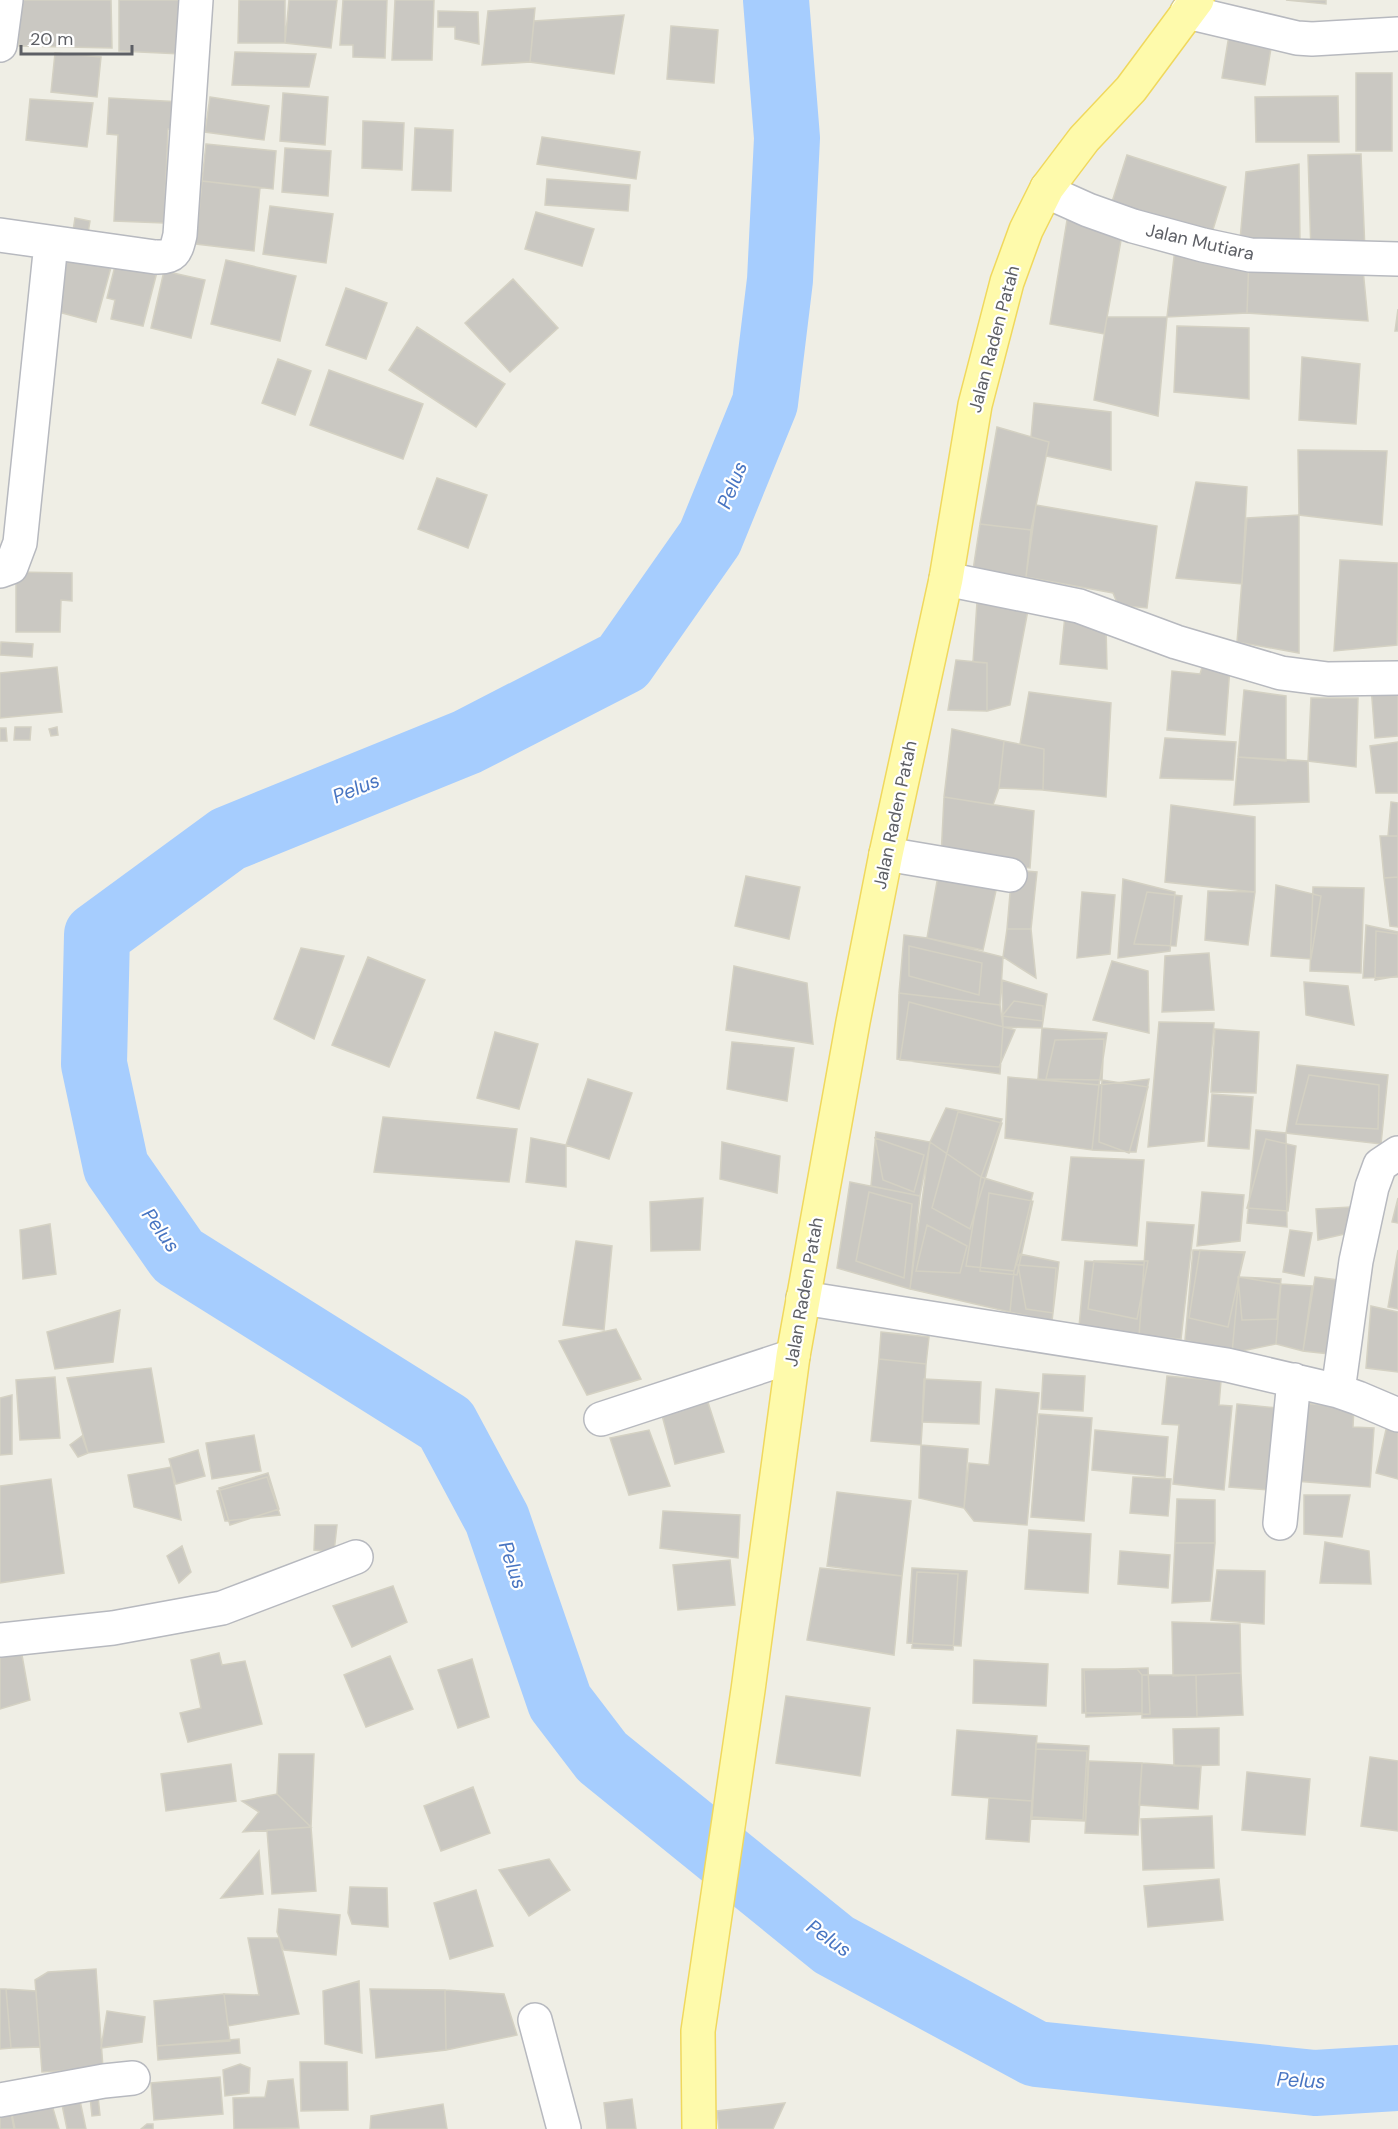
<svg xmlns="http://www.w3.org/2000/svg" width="1398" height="2129" font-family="'DM Sans',sans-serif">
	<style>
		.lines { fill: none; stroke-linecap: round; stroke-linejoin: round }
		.river { stroke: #a6cdfe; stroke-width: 66 }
		.building { fill: #cac8c2; stroke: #d4d1c3; stroke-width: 1.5 }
		.minor-casing { stroke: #b7b9bf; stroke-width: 36 }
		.major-casing { stroke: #f0d85d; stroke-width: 36 }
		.minor { stroke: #fff; stroke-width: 33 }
		.major { stroke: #fefaab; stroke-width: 33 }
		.labels { text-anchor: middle; stroke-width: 4.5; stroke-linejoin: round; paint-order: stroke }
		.street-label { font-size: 18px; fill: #5d5f65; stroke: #fff }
		.water-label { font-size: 20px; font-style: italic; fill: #4875c2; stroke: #fff }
	</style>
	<rect width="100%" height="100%" fill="#efeee5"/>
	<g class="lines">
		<path class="river" d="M776 0 787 138 780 280 765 403 710 538 623 662 467 742 228 839 97 935 94 1064 116 1167 178 1256 446 1424 497 1519 560 1702 602 1757 834 1945 1036 2054 1315 2083 1398 2078"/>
	</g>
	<path class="building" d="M17 0H111L112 48 19 46Z
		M119 0H186L181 54 119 51Z
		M239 0H285V43H238Z
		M289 0H337L331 48 285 43Z
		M343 0H387L385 58 353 57V45H340Z
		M395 0H434L432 60H392Z
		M1286 0H1326V4Z
		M535 8 530 62 482 65 488 11Z
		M438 11 478 12 479 44 455 39V27H438Z
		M624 15 614 74 530 62 534 21Z
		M671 26 718 30 714 83 667 79Z
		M1229 35 1272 42 1265 85 1222 78Z
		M235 52 316 54 309 87 232 85Z
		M55 53 101 57 97 97 51 92Z
		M1356 73H1392V151H1356Z
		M283 93 328 97 325 145 280 141Z
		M1338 96 1339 142H1256L1255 97Z
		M210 97 269 106 264 140 205 132Z
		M109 98 182 102V130L168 129 164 223 114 221 118 135 107 134Z
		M30 99 93 103 87 147 26 140Z
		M363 121 404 123 402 170 362 168Z
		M415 128 453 130 451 191 412 190Z
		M542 137 640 152 636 179 537 164Z
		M206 144 276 151 273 189 202 181Z
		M285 148 331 151 328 196 282 192Z
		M1361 154 1365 251 1311 253 1308 155Z
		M1127 155 1226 187 1211 236 1111 205Z
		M1299 164 1300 243 1240 240 1246 172Z
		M547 179 630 185 628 211 545 205Z
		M202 181 260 188 254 251 196 244Z
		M270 206 333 214 326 263 263 254Z
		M536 212 594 229 582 266 525 249Z
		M1068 214 1124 224 1104 334 1050 324Z
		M75 218 90 221 87 239 72 237Z
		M1176 240 1249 256 1247 313 1167 317Z
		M64 247 113 260 96 322 47 309Z
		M1249 256 1362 259 1368 321 1247 313Z
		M226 260 296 276 280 341 211 324Z
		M116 262 157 272 143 326 111 319 115 300 107 298Z
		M164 271 205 280 191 338 151 328Z
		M513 279 558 328 510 372 465 323Z
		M346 288 387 303 366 359 326 345Z
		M1398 309V331H1395Z
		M1107 317H1167L1158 416 1094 400Z
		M1177 326 1249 328V399L1174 392Z
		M417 327 505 384 476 427 389 370Z
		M1302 357 1360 364 1356 424 1299 420Z
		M278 359 311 371 295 415 262 403Z
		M329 370 423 404 403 459 310 425Z
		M1034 403 1111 412V470L1046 456 1049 442 1031 437Z
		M997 427 1049 442 1031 530 980 524Z
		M1298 450 1387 451 1382 525 1299 515Z
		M437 478 487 495 468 548 418 529Z
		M1196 482 1247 487 1242 584 1176 578Z
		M1036 505 1157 526 1147 608 1118 605 1113 593 1026 577Z
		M1299 515V653L1237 642 1247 518Z
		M980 524 1031 530 1026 577 973 570Z
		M1340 560 1398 563 1397 645 1334 651Z
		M16 572 72 573V601L61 600 60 632H16Z
		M977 602 1028 610 1010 705 987 711V663L973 662Z
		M1066 606 1106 626 1107 669 1060 664Z
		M1 642 33 644 32 657 0 655Z
		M956 660 987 663V711L948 710Z
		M1204 661 1230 667 1225 735 1167 730 1172 671 1200 674Z
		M57 667 62 712 0 718V673Z
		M1398 684V736L1375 738 1371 686Z
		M1244 690 1286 696V761L1238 757Z
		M1029 692 1111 703 1106 797 1043 790 1044 749 1020 744Z
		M1311 698H1358L1356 767 1308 761Z
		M15 727H31L30 740H14Z
		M57 727 58 735 51 736 49 729Z
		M0 728H6L7 741H0Z
		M952 729 1004 741 999 788 993 805 944 797Z
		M1165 738 1236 742 1233 780 1160 778Z
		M1004 741 1044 749 1043 790 999 788Z
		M1398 742V793H1376L1370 746Z
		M1238 757 1308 761 1309 802 1234 805Z
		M944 797 1034 811 1030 868 941 857Z
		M1391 802 1398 803V836H1388Z
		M1171 805 1255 817V892L1165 882Z
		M1380 836H1398V877L1384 878Z
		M939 870 999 877 983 950 927 938Z
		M1012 870 1037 872 1031 929H1007Z
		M746 876 800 887 789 939 735 926Z
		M1398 877V927L1390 926 1384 878Z
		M1123 879 1175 892 1170 951 1118 958Z
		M1276 885 1321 896 1311 959 1271 956Z
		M1313 887 1364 888 1361 973 1310 971Z
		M1208 891 1255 892 1248 945 1205 940Z
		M1082 892 1115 895 1110 954 1077 958Z
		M1147 892 1182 896 1176 946 1134 944Z
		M1366 925 1398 932V977L1363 978Z
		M1007 929H1031L1036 978 1003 957Z
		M1376 931 1398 934V976L1375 980Z
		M904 935 927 938 1003 957 1000 1005 899 993Z
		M909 946 982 963 979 995 909 976Z
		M301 948 344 956 314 1039 274 1019Z
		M1209 953 1214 1010 1162 1012 1165 956Z
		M368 957 425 980 389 1067 332 1045Z
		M1112 961 1148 971 1149 1033 1093 1020Z
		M734 966 807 983 813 1044 726 1030Z
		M1002 980 1047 994 1042 1028 1003 1027Z
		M1304 982 1348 986 1354 1025 1306 1015Z
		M899 993 1000 1005 1003 1027 1000 1074 897 1059Z
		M1014 1001 1043 1006V1021L1002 1016Z
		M909 1002 1015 1030 999 1067 900 1060Z
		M1159 1022 1214 1023 1204 1141 1148 1147Z
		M1042 1028 1107 1033 1099 1085 1038 1079Z
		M1215 1029 1259 1032 1256 1093 1211 1092Z
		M495 1032 538 1044 519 1109 477 1098Z
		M1104 1039 1102 1080 1046 1079 1055 1040Z
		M732 1042 794 1048 787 1101 727 1089Z
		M1297 1065 1388 1075 1381 1144 1286 1133Z
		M1309 1075 1379 1085 1378 1129 1296 1124Z
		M1008 1077 1099 1085 1092 1150 1005 1138Z
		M588 1079 632 1093 609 1159 566 1145Z
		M1149 1079 1136 1152 1092 1150 1099 1085Z
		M1102 1080 1148 1087 1129 1153 1099 1142Z
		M1212 1094 1253 1097 1249 1149 1208 1146Z
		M946 1108 1002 1119 981 1177 930 1142Z
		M958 1112 1002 1123 970 1229 932 1208Z
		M383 1117 517 1129 509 1182 374 1172Z
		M1256 1130 1286 1133 1287 1227 1247 1223Z
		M876 1132 930 1142 920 1196 871 1186Z
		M531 1138 566 1145V1187L526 1182Z
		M875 1138 924 1155 914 1192 883 1180Z
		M1266 1139 1296 1146 1288 1211 1247 1208Z
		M722 1142 780 1156 777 1193 720 1179Z
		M930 1142 981 1177 966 1266 1014 1271 1010 1312 910 1289Z
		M1071 1157 1144 1160 1137 1246 1062 1240Z
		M981 1177 1033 1193 1014 1271 966 1266Z
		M850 1182 920 1196 910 1289 837 1268Z
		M869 1192 912 1204 904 1278 856 1261Z
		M1202 1192 1244 1195 1240 1241 1197 1246Z
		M989 1193 1033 1201 1017 1275 980 1271Z
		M703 1198 700 1250 651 1251 650 1202Z
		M1398 1198V1223L1392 1222Z
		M1351 1207 1354 1232 1318 1240 1316 1209Z
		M1147 1222 1194 1225 1181 1339 1139 1336Z
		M50 1224 56 1274 23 1279 20 1230Z
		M927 1225 967 1246 960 1273 916 1271Z
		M1290 1230 1312 1233 1304 1276 1283 1272Z
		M576 1241 612 1246 604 1330 563 1325Z
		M1193 1250 1245 1252 1239 1277 1232 1353 1185 1340Z
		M1200 1250 1244 1253 1228 1327 1189 1318Z
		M1398 1250V1309L1388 1307Z
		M1020 1254 1059 1262 1052 1321 1010 1312 1014 1271Z
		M1085 1261 1144 1265 1139 1336 1079 1327Z
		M1094 1261H1148L1137 1319 1088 1309Z
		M1018 1265 1056 1268 1053 1313 1026 1309Z
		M1238 1277 1281 1279 1277 1319 1242 1320Z
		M1239 1277 1281 1284 1276 1344 1232 1353Z
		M1315 1277 1346 1281 1338 1355 1303 1351Z
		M1281 1284 1312 1286 1303 1351 1276 1344Z
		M1371 1306 1398 1312V1372L1366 1368Z
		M120 1310 113 1362 55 1369 47 1332Z
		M616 1329 641 1379 587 1395 559 1341Z
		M881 1332 929 1337 926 1364 879 1359Z
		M879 1359 926 1364 921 1445 871 1441Z
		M151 1368 164 1442 88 1453 67 1378Z
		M1043 1374 1085 1376 1083 1411 1041 1409Z
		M1167 1376 1221 1381 1219 1405 1232 1406 1224 1490 1173 1484 1179 1425 1162 1424Z
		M55 1377 60 1438 20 1440 16 1380Z
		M924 1379 981 1382 979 1424 922 1422Z
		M996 1389 1039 1393 1027 1525 974 1521 964 1508 969 1463 989 1465Z
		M704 1390 724 1452 675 1464 659 1404Z
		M12 1395V1454L0 1455V1398Z
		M1302 1403 1354 1408 1353 1427 1374 1428 1370 1487 1295 1481Z
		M1237 1404 1277 1408 1269 1490 1229 1487Z
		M1039 1414 1092 1418 1084 1521 1031 1517Z
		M1388 1421 1398 1423V1479L1376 1473Z
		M649 1430 670 1486 629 1495 610 1438Z
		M1095 1430 1168 1437 1165 1477 1092 1470Z
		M254 1435 261 1471 212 1479 206 1443Z
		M82 1436 88 1453 78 1457 70 1445Z
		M921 1445 968 1449 964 1508 919 1498Z
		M198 1450 205 1476 176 1484 169 1459Z
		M171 1467 181 1520 134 1507 128 1475Z
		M268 1473 279 1509 230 1525 219 1488Z
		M267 1477 280 1515 225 1521 217 1491Z
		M1133 1477 1171 1479 1168 1516 1130 1513Z
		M51 1479 64 1573 0 1583V1486Z
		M837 1492 911 1501 902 1576 827 1566Z
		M1304 1495H1350L1342 1537 1304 1534Z
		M1177 1499 1215 1500V1543H1175Z
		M663 1511 740 1515 738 1558 660 1548Z
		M315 1525H337L334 1552 314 1550Z
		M1029 1530 1091 1534 1088 1593 1025 1589Z
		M1325 1542 1369 1551 1371 1584 1320 1583Z
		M1175 1543H1215L1210 1601 1172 1603Z
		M182 1546 191 1572 179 1583 167 1556Z
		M1120 1551 1170 1555 1168 1588 1118 1584Z
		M730 1560 735 1605 678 1610 673 1565Z
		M820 1568 902 1576 894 1655 807 1640Z
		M912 1568 967 1571 961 1646 907 1643Z
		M1217 1570 1265 1571 1264 1624 1211 1620Z
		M917 1572 958 1574 953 1650 912 1648Z
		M393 1586 407 1622 352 1647 333 1606Z
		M1172 1622 1240 1624 1241 1673 1173 1676Z
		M20 1644 30 1700 0 1709V1646Z
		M219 1653 222 1665 245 1661 262 1724 188 1742 180 1713 201 1708 191 1660Z
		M390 1656 413 1709 366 1727 344 1675Z
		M472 1659 489 1717 458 1728 438 1670Z
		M974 1660 1048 1664 1046 1706 973 1703Z
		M1148 1668 1150 1714 1086 1717 1084 1670Z
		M1082 1669H1137L1142 1675V1713H1082Z
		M1241 1673 1243 1715 1197 1717 1196 1675Z
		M1142 1675H1196L1197 1717 1142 1718Z
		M786 1696 870 1708 860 1776 776 1763Z
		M1219 1728V1765L1174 1766 1173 1729Z
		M957 1730 1037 1736 1032 1801 952 1795Z
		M1036 1743 1089 1746 1085 1821 1032 1819Z
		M1036 1749 1087 1751 1083 1820 1032 1817Z
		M279 1754H314L311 1827 277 1794Z
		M1370 1757 1398 1761V1831L1361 1826Z
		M1089 1761 1142 1763 1138 1835 1085 1833Z
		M1142 1763 1201 1767 1198 1809 1139 1805Z
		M231 1764 236 1801 166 1811 161 1774Z
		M1247 1772 1310 1779 1305 1835 1242 1830Z
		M473 1787 490 1833 441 1851 424 1806Z
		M277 1794 311 1827 243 1832 259 1812 242 1801Z
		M989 1798 1032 1801 1029 1842 986 1839Z
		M1212 1816 1214 1868 1143 1870 1141 1819Z
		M311 1827 316 1891 272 1894 267 1830Z
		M259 1851 263 1894 221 1898Z
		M549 1859 570 1890 529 1916 499 1870Z
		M1219 1879 1223 1920 1148 1927 1144 1886Z
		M350 1887 387 1888 388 1927 352 1924 348 1913Z
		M476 1890 493 1946 450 1959 434 1903Z
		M279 1909 340 1915 336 1955 284 1950 277 1932Z
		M248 1938H279L299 2014 228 2026 224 1994 259 1995Z
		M96 1969 103 2068 42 2072 35 1980 48 1972Z
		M359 1981 362 2053 325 2044 323 1991Z
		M0 1989H6L11 2048 0 2049Z
		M6 1989 36 1991 40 2047 11 2048Z
		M370 1989 445 1990 446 2050 376 2058Z
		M445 1990 504 1994 517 2035 446 2050Z
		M224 1994 230 2041 157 2046 154 2001Z
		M107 2011 145 2017 142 2042 101 2048Z
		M239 2039 240 2053 158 2060 157 2046Z
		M300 2062H347L348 2110 301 2111Z
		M240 2064 250 2068 249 2093 225 2096 223 2070Z
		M220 2077 223 2114 154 2120 151 2083Z
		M293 2079 299 2128 234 2129 233 2098 265 2097 268 2081Z
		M97 2087 100 2115 92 2116 89 2088Z
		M49 2095 59 2129H15L10 2105Z
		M79 2096 86 2129H67L61 2100Z
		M632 2099 636 2129H607L604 2103Z
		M9 2101 14 2129H0V2102Z
		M785 2103 773 2129H719L717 2111Z
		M443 2104 447 2129H370L371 2116Z
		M147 2124H153V2129H141Z"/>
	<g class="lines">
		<g class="minor-casing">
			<path id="minor" d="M1187 12 1297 38 1312 39 1398 34
				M0 45 6 0
				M1047 188 1059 197 1088 210 1133 226 1203 245 1250 255 1398 259
				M0 235 155 257C174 258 176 252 180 235L196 0
				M0 571 11 567 20 543 51 243
				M946 579 1079 606 1176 642 1281 673 1328 679 1398 678
				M886 854 1010 875
				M803 1298 1227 1365 1338 1391 1358 1398 1398 1415
				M1338 1391 1356 1261 1372 1187 1380 1165 1398 1153
				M601 1419 793 1356
				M1280 1523 1294 1380
				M0 1640 113 1628 222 1608 356 1557
				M535 2020 564 2129
				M0 2100 104 2081 133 2078"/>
		</g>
		<g class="major-casing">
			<path id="major" d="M699 2129 698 2031 748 1690 793 1356 853 1022 886 854 946 579 975 405 1007 282 1026 230 1047 188 1084 139 1131 89 1197 0"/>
		</g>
		<use href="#minor" class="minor"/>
		<use href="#major" class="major"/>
	</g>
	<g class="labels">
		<g class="street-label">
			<text transform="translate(1200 242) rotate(13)" y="6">Jalan Mutiara</text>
			<text transform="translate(994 339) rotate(-75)" y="6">Jalan Raden Patah</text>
			<text transform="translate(895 815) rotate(-78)" y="6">Jalan Raden Patah</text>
			<text transform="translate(804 1292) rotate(-80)" y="6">Jalan Raden Patah</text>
		</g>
		<g class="water-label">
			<text transform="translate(732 485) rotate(-68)" y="7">Pelus</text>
			<text transform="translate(356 788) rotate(-22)" y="7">Pelus</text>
			<text transform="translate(161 1230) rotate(54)" y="7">Pelus</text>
			<text transform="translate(513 1565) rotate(71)" y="7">Pelus</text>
			<text transform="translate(829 1938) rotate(35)" y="7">Pelus</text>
			<text transform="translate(1301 2080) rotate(3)" y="7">Pelus</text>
		</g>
	</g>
	<path d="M21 45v9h111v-9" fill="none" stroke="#5d5f65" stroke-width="3"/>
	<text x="30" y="45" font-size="18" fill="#5d5f65" stroke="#ffffff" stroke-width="4.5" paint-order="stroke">20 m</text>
</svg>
